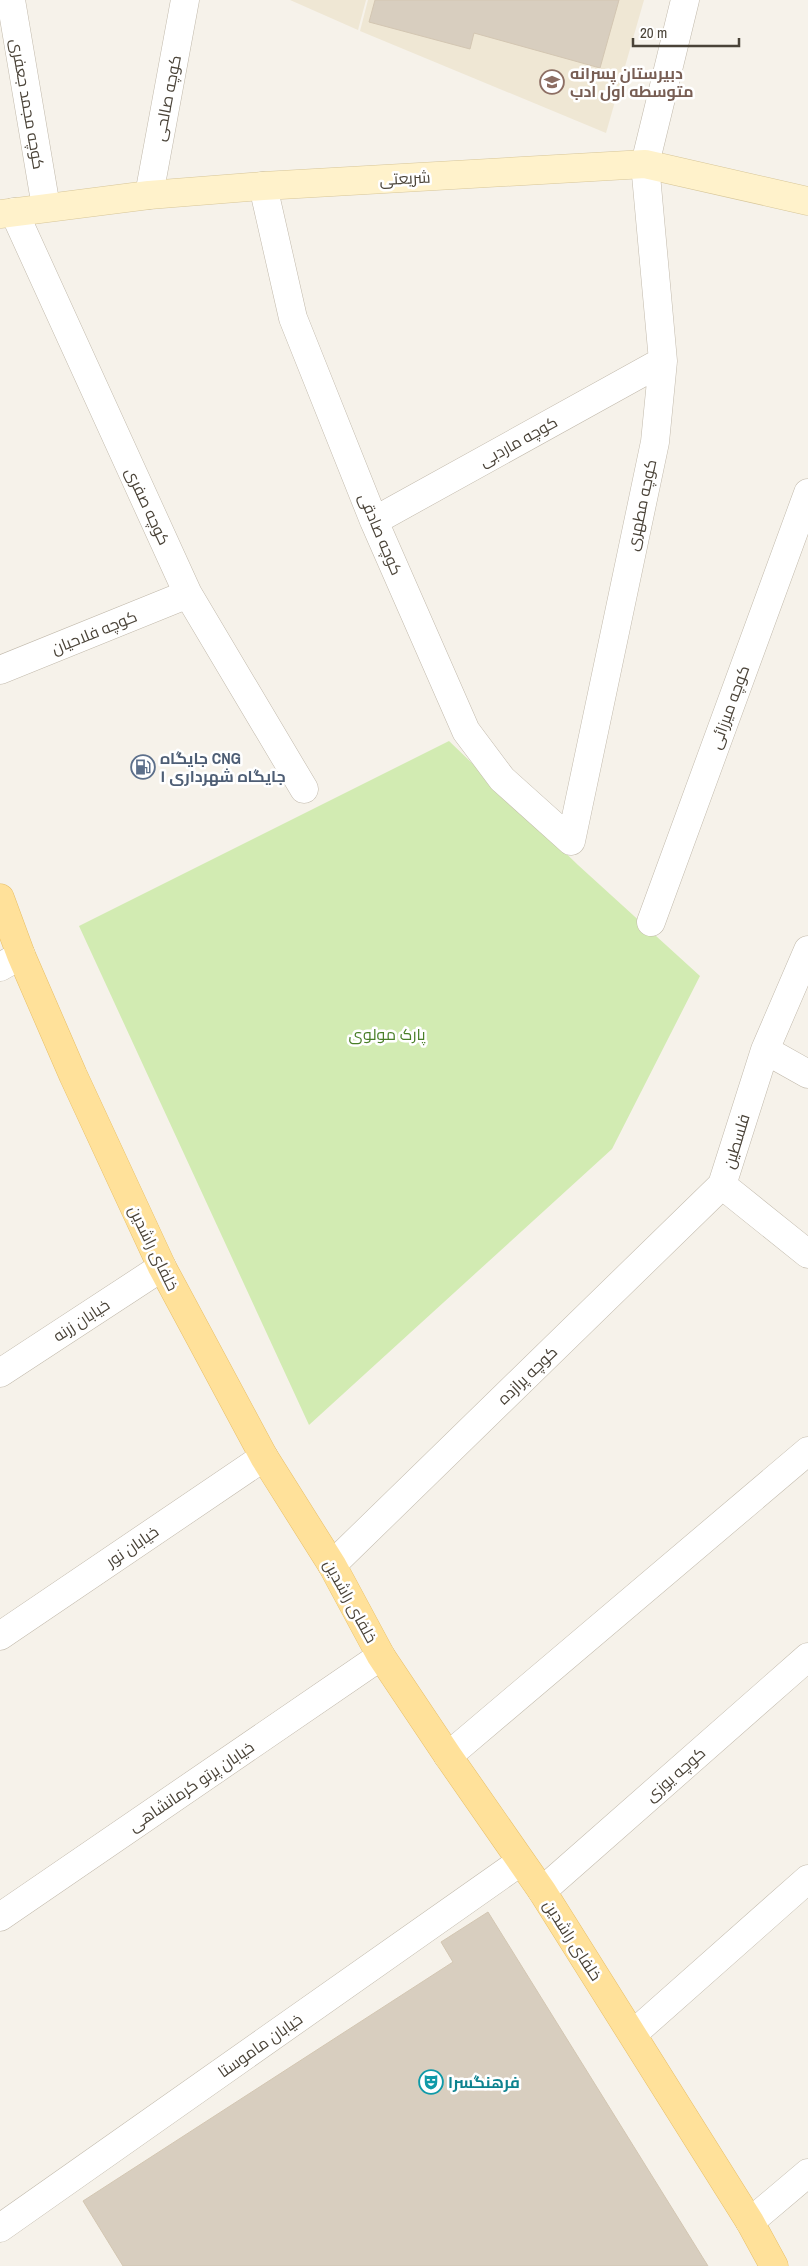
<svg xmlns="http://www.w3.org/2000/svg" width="808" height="2266" font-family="'Archivo Narrow',Cairo,sans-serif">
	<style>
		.education { fill: #efe7d4 }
		.green { fill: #d2ebb2 }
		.building { fill: #d8cebf; stroke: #d3c6b2 }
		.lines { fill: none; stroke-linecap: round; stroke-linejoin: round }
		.street-casing { stroke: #c2baac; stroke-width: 29 }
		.secondary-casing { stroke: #d7c699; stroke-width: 29 }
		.primary-casing { stroke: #e8bf66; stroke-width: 29 }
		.street { stroke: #fff; stroke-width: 28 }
		.secondary { stroke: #fff2cb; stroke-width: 28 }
		.primary { stroke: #ffe19a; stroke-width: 28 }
		.labels { text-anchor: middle; stroke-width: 5; stroke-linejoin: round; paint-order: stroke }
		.education-label { font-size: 16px; font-weight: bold; fill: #785e54; stroke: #fff; text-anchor: start }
		.street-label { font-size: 16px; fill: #4a4338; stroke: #fff }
		.service-label { font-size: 16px; font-weight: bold; fill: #4e5e75; stroke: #fff; text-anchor: start }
		.park-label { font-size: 16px; fill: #4a7f28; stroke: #fff }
		.culture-label { font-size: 16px; font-weight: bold; fill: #0d838f; stroke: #fff; text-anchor: start }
	</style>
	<rect width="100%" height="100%" fill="#f6f2ea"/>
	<path class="education" d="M290 0H366L358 30Z
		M368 0H644L606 133 360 31Z"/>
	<path class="green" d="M449 741 578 865 700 976 612 1149 309 1425 79 926Z"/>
	<path class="building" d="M375 0H619L600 68 474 33 470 49 369 22Z
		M488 1912 708 2266H123L83 2201 453 1962 441 1942Z"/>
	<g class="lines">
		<g class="street-casing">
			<path id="street" d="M11 0 46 207
				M263 186 293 318 374 521 466 731 502 779 571 841 655 442 663 361 645 164 685 0
				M149 195 185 0
				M14 212 188 594 304 789
				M374 521 663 361
				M0 670 188 594
				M651 922 808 493
				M808 950 765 1050 722 1185 808 1254
				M0 967 21 955
				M765 1050 808 1074
				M0 1373 162 1267
				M332 1565 722 1185
				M0 1636 264 1457
				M448 1756 808 1451
				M542 1891 808 1657
				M0 1917 381 1656
				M633 2034 808 1879
				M750 2222 808 2173
				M0 2228 520 1862"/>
		</g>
		<g class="secondary-casing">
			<path id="secondary" d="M0 214 149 195 263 186 645 164 808 201"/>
		</g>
		<g class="primary-casing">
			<path id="primary" d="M0 898 21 955 73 1075 162 1267 264 1457 332 1565 381 1656 448 1756 542 1891 750 2222 774 2266"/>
		</g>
		<use href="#street" class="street"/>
		<use href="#secondary" class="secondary"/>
		<use href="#primary" class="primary"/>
	</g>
	<defs>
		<g id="school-ring" transform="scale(1.25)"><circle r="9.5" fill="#fff" stroke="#8d6e63" stroke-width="1.5"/><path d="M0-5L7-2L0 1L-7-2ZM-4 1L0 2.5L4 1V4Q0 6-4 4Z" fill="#8d6e63"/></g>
		<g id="fuel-ring" transform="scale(1.25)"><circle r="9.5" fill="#fff" stroke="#5c6f8a" stroke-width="1.5"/><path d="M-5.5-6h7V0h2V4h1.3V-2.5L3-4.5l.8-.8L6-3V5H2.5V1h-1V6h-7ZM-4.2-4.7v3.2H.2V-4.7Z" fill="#5c6f8a"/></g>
		<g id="theatre-ring" transform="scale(1.25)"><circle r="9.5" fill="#fff" stroke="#0f9aa8" stroke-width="1.5"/><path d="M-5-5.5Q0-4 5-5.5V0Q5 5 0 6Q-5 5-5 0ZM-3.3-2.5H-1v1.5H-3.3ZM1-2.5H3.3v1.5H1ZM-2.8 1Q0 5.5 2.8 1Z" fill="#0f9aa8"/></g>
	</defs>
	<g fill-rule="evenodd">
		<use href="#school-ring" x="552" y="82"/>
		<use href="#fuel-ring" x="143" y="767"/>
		<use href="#theatre-ring" x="431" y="2082"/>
	</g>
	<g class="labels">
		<g class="education-label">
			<text x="570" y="79">دبیرستان پسرانه<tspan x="570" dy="18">متوسطه اول ادب</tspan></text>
		</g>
		<g class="street-label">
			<text transform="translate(167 98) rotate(-79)" y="6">کوچه صالحی</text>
			<text transform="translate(28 104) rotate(80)" y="6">کوچه مجمد جعفری</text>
			<text transform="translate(405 178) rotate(-3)" y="6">شریعتی</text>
			<text transform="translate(518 441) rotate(-29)" y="6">کوچه ماردبی</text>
			<text transform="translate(641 505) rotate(-78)" y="6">کوچه مطهری</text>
			<text transform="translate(148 506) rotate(65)" y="6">کوچه صفری</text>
			<text transform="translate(381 534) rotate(67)" y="6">کوچه صادقی</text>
			<text transform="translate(94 632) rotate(-22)" y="6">کوچه فلاحیان</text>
			<text transform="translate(729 707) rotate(-70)" y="6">کوچه میرزائی</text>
			<text transform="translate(736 1141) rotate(-73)" y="6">فلسطین</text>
			<text transform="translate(154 1248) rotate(64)" y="6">خلفای راشدین</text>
			<text transform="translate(81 1320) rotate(-33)" y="6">خیابان زرنه</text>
			<text transform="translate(527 1375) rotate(-44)" y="6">کوچه پرازده</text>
			<text transform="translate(132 1546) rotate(-34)" y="6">خیابان نور</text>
			<text transform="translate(351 1601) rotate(61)" y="6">خلفای راشدین</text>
			<text transform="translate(675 1774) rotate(-41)" y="6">کوچه یوزی</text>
			<text transform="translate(191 1786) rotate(-34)" y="6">خیابان پرتو کرمانشاهی</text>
			<text transform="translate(573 1940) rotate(57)" y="6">خلفای راشدین</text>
			<text transform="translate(260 2045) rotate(-35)" y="6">خیابان ماموستا</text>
		</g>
		<g class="service-label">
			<text x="160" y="764">جایگاه CNG<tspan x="160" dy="18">جایگاه شهرداری ۱</tspan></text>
		</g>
		<g class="park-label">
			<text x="387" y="1040">پارک مولوی</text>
		</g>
		<g class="culture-label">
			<text x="448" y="2088">فرهنگسرا</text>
		</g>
	</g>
	<path d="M633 38v8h106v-8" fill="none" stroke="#4a4338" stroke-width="2.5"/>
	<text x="640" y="38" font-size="15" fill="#4a4338" stroke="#ffffff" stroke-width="4" paint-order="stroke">20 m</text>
</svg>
